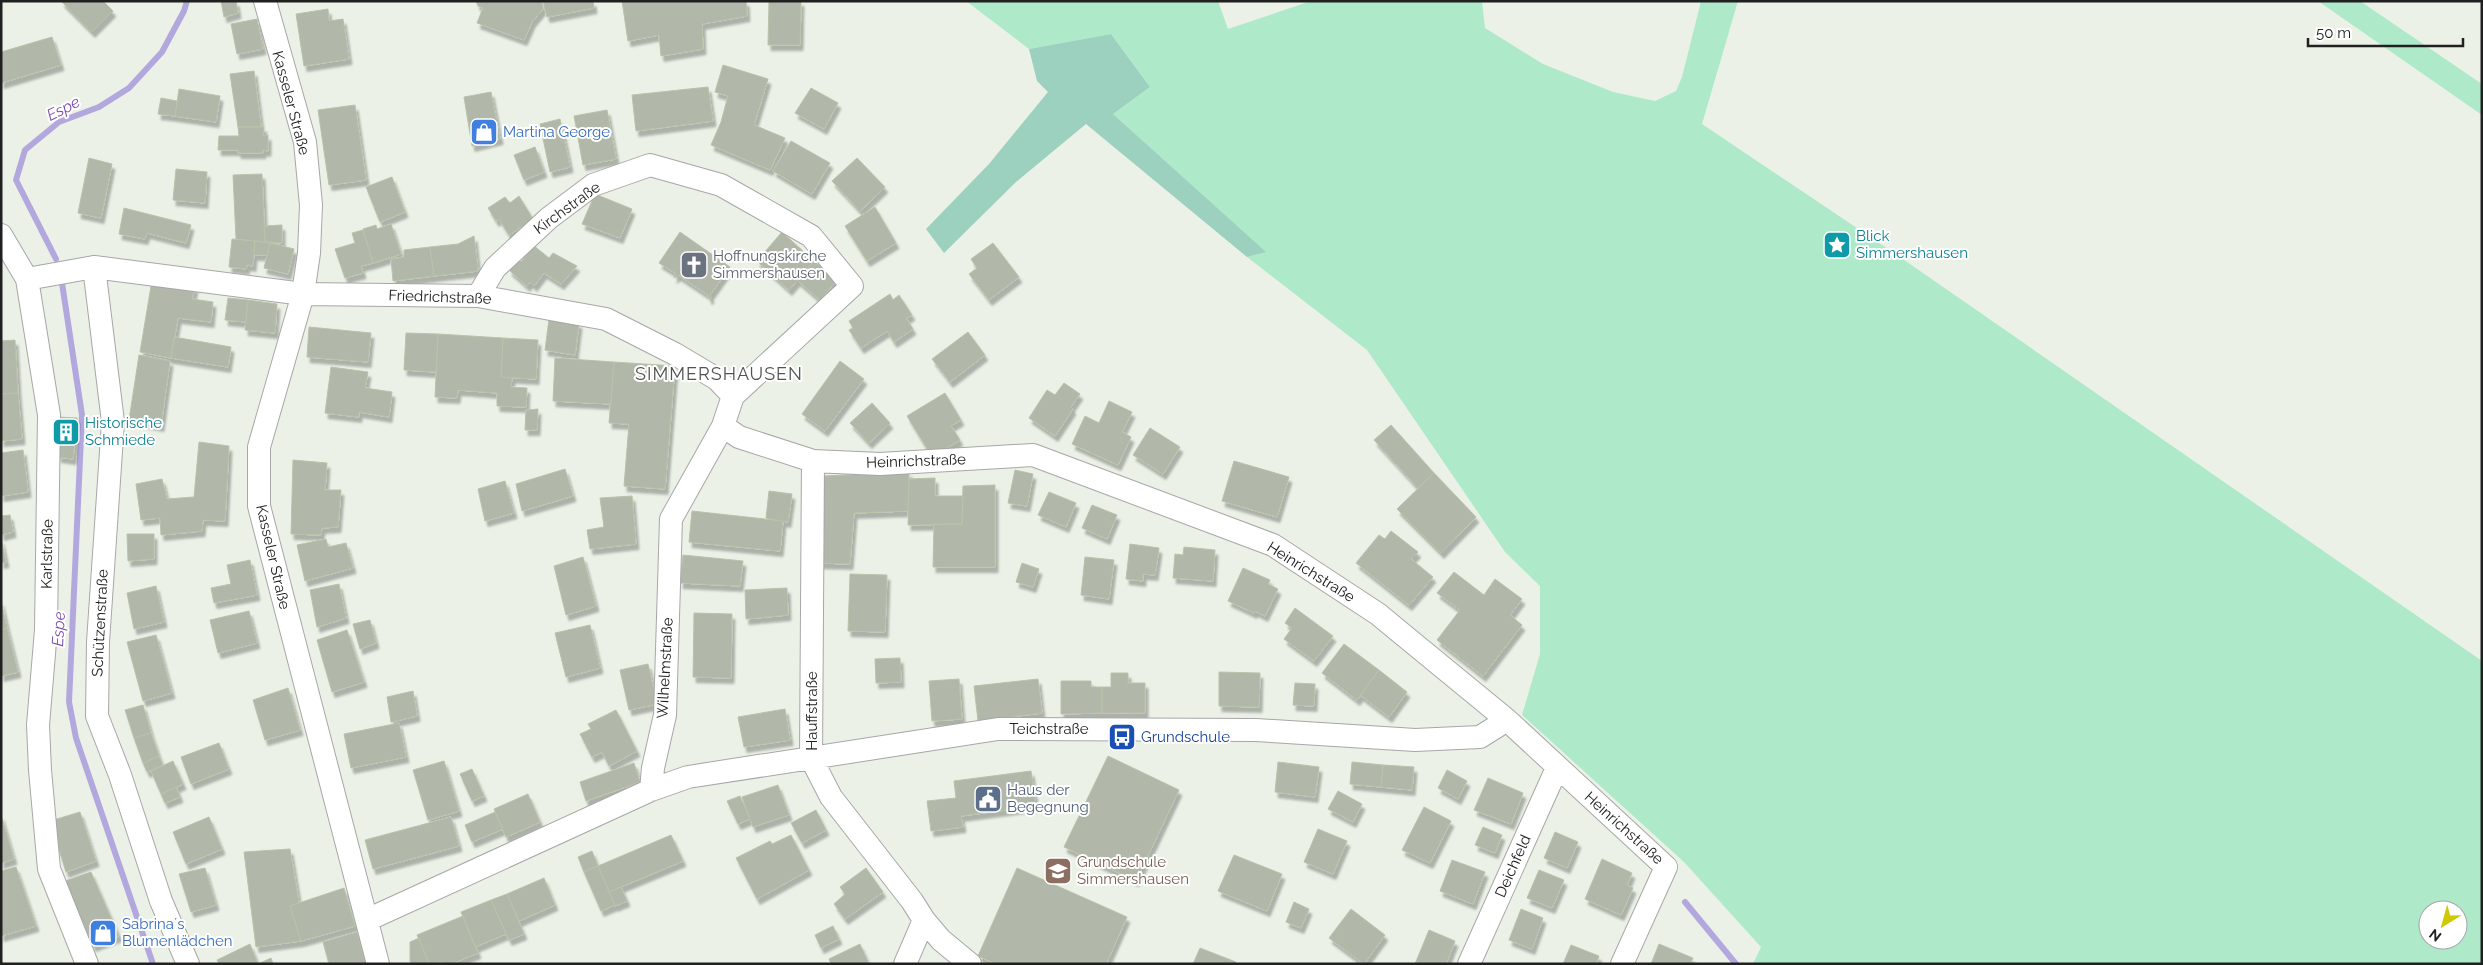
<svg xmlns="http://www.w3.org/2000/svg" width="2483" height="965" font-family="Raleway,sans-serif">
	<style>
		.grass { fill: #aeeaca; fill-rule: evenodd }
		.forest { fill: #9cd0bf }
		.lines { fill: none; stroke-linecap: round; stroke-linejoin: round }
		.stream { stroke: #b3a8de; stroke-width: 6 }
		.building { fill: #b1b7a9; stroke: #b8c3a9; filter: url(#shadow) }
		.minor-casing { stroke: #a7a7a7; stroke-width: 24 }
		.minor { stroke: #fff; stroke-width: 22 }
		.labels { text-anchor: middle; stroke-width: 4; stroke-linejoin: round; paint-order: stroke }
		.street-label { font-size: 15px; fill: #202020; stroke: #fff }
		.shop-label { font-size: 15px; fill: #366cbe; stroke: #fff; text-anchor: start }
		.culture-label { font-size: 15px; fill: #0d838f; stroke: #fff; text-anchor: start }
		.worship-label { font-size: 15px; fill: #5b616d; stroke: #fff; text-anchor: start }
		.transit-label { font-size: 15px; fill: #164399; stroke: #fff; text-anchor: start }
		.service-label { font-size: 15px; fill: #4e5e75; stroke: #fff; text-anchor: start }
		.education-label { font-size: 15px; fill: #785e54; stroke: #fff; text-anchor: start }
		.water-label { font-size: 16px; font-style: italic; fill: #7b4db0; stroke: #fff }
		.quarter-label { font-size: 18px; letter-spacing: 1px; fill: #535353; stroke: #fff }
	</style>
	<defs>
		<filter id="shadow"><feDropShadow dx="3" dy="5.5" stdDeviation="1" flood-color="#0004"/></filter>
	</defs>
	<rect width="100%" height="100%" fill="#ebf1e7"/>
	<path class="grass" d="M966 1H1218L1228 29 1311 1H1482L1485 28 1543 64 1613 92 1655 101 1676 91 1682 77 1701 1H1738L1702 124 1897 255 2482 661V964H1753L1761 947 1684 862 1522 715 1540 654V586L1505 552 1367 350 1247 257 1265 252 1113 114 1150 87 1111 34 1029 49ZM2428 910H2458V940H2428Z
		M2318 1H2360L2482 84V115Z"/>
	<path class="forest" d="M1111 34 1150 87 1113 114 1266 252 1247 257 1086 124 1016 182 944 253 926 229 989 164 1048 92 1037 81 1029 49Z"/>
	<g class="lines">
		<path class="stream" d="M56 259 16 180 25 150 59 122 99 107 129 88 162 52 184 11 187 1
			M62 283 82 415 69 702 76 738 153 964
			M1685 902 1736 964"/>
	</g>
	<path class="building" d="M61 1H103L113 11 92 32Z
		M221 1H236L238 13 224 17Z
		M476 1H542L543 9 532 22 524 40 477 23 483 8 478 6Z
		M543 1H593L594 8 547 17Z
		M622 1H746L747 16 702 24 703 49 661 56 659 35 628 41Z
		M769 1H801L800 45H768Z
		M328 9 329 21 343 19 349 59 304 66 296 14Z
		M257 19 263 49 237 54 231 24Z
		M52 37 61 65 1 83V52Z
		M723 65 768 79 754 125 785 138 770 170 711 145 721 122 728 96 715 92Z
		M254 71 261 127H238L230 74Z
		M708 87 713 121 636 131 632 95Z
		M811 88 838 103 824 129 795 113Z
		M179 89 220 96 216 122 175 116Z
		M491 92 500 139 472 146 464 97Z
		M161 98 177 101 175 116 158 114Z
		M355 105 366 180 329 185 318 110Z
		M607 110 616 159 583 165 574 116Z
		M560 119 570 167 550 172 540 124Z
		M238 127H264L263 136 268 135V151L263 150V153H238V150H218L219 136H239Z
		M791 141 830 163 812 194 773 171Z
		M535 147 544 172 524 180 514 155Z
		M89 158 112 164 101 218 78 213Z
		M857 158 885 187 860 211 832 181Z
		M176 169 207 172 205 203 173 200Z
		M262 174 265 242 236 239 233 175Z
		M392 177 405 212 380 222 366 187Z
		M595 194 632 209 620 238 582 224Z
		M519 196 533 219 509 235 499 219 496 221 488 208 505 197 510 203Z
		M875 207 896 243 867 261 845 226Z
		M124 208 191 225 186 243 147 233 145 239 119 234Z
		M391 224 401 254 373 263 363 229 376 225 377 229Z
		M282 225V243L265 242 264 226Z
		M363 230 373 263 361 266 363 273 345 278 335 249 355 243 352 233Z
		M680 232 730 267 710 295 711 298 709 299 708 295 678 275 674 278 675 273 659 263Z
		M782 232 814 261 789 290 757 261Z
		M474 236 478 271 434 276 430 247 458 244Z
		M232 239 255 241 253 266 247 265 246 269 229 267Z
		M255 241 270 243 267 255H254Z
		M270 243 294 249 288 274 264 268Z
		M993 243 1019 277 989 300 969 274 977 268 971 259Z
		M533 245 549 258 553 253 577 266 561 284 544 273 534 286 530 282 527 286 509 270 517 259 521 262Z
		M430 247 434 276 393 281 391 259 404 257V250Z
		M814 261 837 280 820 300 797 280Z
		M152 280 195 287 192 299 213 302 211 322 178 318 171 358 140 352Z
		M890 294 893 300 899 295 912 315 906 318 913 329 894 342 887 331 861 348 849 330 853 328 849 321Z
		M228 298 248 300 246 322 225 320Z
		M248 300 277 304 275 333 245 330Z
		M549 319 579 323 575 355 545 350Z
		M309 327 371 333 368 362 307 357Z
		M968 332 985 355 950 382 932 359Z
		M406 333 438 334 436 372 404 370Z
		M438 334 503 338 501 377 512 378 511 387 527 388 526 407 497 406V393L458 390 457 398 435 397Z
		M174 337 231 347 228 367 171 358Z
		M503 338 538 340 536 379 501 377Z
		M15 340 18 393 1 394V341Z
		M139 355 170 361 161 426 129 420Z
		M555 358 614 362 611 404 553 401Z
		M840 361 864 379 825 431 802 414Z
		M614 362 675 366 665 489 624 486 629 424 609 423Z
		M331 367 368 372 365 388 392 392 389 417 359 412V417L325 413Z
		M1064 383 1080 394 1071 407 1073 409 1055 436 1029 418 1047 390 1055 395Z
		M18 393 22 439 1 441V394Z
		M945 393 961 420 951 426 960 440 932 457 907 416Z
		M1109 401 1132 412 1122 432 1131 437 1118 465 1072 444 1085 416 1099 423Z
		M872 403 890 423 869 443 850 423Z
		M538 409 537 430H525L526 410Z
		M59 417 77 418 73 459 58 457Z
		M1391 425 1434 473 1418 488 1374 440Z
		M1150 428 1180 447 1163 474 1133 455Z
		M199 442 229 446 225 521 203 520 202 531 161 535 160 518 141 520 136 484 162 479 167 499 194 497Z
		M23 450 28 492 1 496V453Z
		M293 460 327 463 325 490H341L338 527 322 528 321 535 291 534Z
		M1234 461 1289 477 1277 517 1222 501Z
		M565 469 573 496 522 511 516 484Z
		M1015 470 1033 474 1027 506 1008 503Z
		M909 472 908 511 854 513 850 564 816 563 823 476Z
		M1434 473 1476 517 1441 553 1397 509Z
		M935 478V496H963L962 524 908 525 909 479Z
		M505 481 514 513 485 521 478 489Z
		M995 485V567H933L934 524H962L963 486Z
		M769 491 792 494 788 522 766 518Z
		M1049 492 1076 503 1066 527 1038 515Z
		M632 496 636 544 590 549 587 530 604 527 600 498Z
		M1092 505 1117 515 1107 539 1082 528Z
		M692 511 783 521 780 551 689 542Z
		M10 515 13 532 1 535V516Z
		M1391 531 1418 552 1411 559 1433 577 1409 605 1356 563 1379 535 1385 539Z
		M127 534H154V559L128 561Z
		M1 539 6 562 1 563Z
		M326 539 328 547 346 543 353 568 305 581 297 545Z
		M1130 544 1159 548 1155 575 1143 574V581L1126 579Z
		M1184 547 1215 550 1213 581 1173 578 1175 554 1183 555Z
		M683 555 743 561 740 586 680 583Z
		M583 557 596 606 566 615 554 566Z
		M1085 557 1114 560 1109 599 1081 595Z
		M250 560 257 595 214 603 211 588 231 584 227 565Z
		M1022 563 1039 569 1033 587 1016 582Z
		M1243 568 1270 580 1268 584 1278 589 1265 616 1255 611 1254 613 1228 601Z
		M1454 572 1484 595 1495 579 1522 599 1510 615 1522 625 1483 676 1437 640 1460 610 1437 593Z
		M850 574 887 575 885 632 848 631Z
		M339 584 346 618 317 627 310 590Z
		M156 586 164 622 134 629 127 593Z
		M787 588 788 615 746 619 745 590Z
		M1 601 7 628 1 630Z
		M1295 608 1333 636 1314 661 1284 639 1292 628 1285 623Z
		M249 611 257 643 218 653 210 620Z
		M694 613 732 614 731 678 693 677Z
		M370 620 376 643 360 649 353 624Z
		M590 625 600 668 566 677 555 633Z
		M7 628 18 672 1 676V630Z
		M347 630 364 682 332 692 317 640Z
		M156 635 172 693 143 701 127 642Z
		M1344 644 1379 670 1357 700 1322 673Z
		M900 658 901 682 876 683 875 659Z
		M648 664 657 704 629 710 620 670Z
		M1379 670 1407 692 1389 717 1360 695Z
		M1219 672 1260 673 1259 707 1219 706Z
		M1111 673H1128V683H1145V713H1102V687H1111Z
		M959 679 962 719 932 721 929 681Z
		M1038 679 1042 713 978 721 974 686Z
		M1061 681H1091V687H1102V713L1061 714Z
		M1295 683 1315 684 1314 706 1293 705Z
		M288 688 300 730 265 740 253 700Z
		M413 691 417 716 391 722 387 697Z
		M143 705 151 733 134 738 125 710Z
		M785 709 790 740 744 747 738 717Z
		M616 710 637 751 609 766 602 752 592 757 580 734 591 729 588 724Z
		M399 723 406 757 351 768 344 734Z
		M151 733 159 756 143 763 134 738Z
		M219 743 229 769 191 784 181 757Z
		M159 756 163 765 147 772 143 763Z
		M1108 756 1179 790 1136 881 1064 847Z
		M173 761 183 784 161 794 151 771Z
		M444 761 459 811 428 820 413 770Z
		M1278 762 1319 767 1315 797 1275 792Z
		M1352 762 1383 765 1381 787 1350 784Z
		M634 763 640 782 586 801 580 782Z
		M1383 765 1414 767 1412 790 1381 787Z
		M472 769 484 796 472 801 460 774Z
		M1447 770 1467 781 1458 799 1438 788Z
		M1031 771 1036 806 961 816 963 827 931 831 927 801 956 798 954 781Z
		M1488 778 1523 793 1511 824 1474 810Z
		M778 785 789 815 753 827 742 797Z
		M176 787 180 797 165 803 161 794Z
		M1338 791 1362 804 1353 822 1328 809Z
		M528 794 540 822 506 837 494 809Z
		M740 796 750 819 738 824 727 801Z
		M1424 807 1451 821 1430 863 1402 850Z
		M816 810 826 830 802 843 791 823Z
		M80 812 96 861 66 872 50 821Z
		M495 812 503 829 472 842 465 825Z
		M1 815 14 859 1 863Z
		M209 817 222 849 186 864 173 832Z
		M451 817 459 846 373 869 365 840Z
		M1483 827 1502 835 1495 853 1475 845Z
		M1318 829 1347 841 1333 874 1304 862Z
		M1555 832 1578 842 1567 868 1544 858Z
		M671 835 683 861 609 892 598 866Z
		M791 835 809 870 757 899 736 858 770 841 772 844Z
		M290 849 299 903 290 906 301 941 256 947 244 852Z
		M592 851 598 866 584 872 578 857Z
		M1234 855 1282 874 1267 911 1218 891Z
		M1602 859 1632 873 1627 885 1633 888 1621 915 1585 899Z
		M1452 860 1485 872 1473 904 1440 891Z
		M598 866 615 905 601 911 584 872Z
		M16 867 36 926 1 936V871Z
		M205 868 216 905 191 912 179 874Z
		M866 868 883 892 845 919 834 904 845 894 840 887Z
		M1017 868 1127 917 1106 964H996L978 956Z
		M1539 870 1564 880 1552 908 1527 898Z
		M91 872 119 936 93 946 65 881Z
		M544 878 555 905 519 921 507 894Z
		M621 887 627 901 615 906 609 892Z
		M344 888 355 926 301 941 290 906Z
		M507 894 524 934 509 940 491 900Z
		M491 900 506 934 475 947 461 912Z
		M1294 902 1309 909 1301 928 1286 922Z
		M1351 909 1385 935 1364 964 1329 938Z
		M1521 909 1543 918 1532 949 1509 940Z
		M463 916 478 953 451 964 441 962 429 964 417 935Z
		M833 926 839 939 821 948 815 935Z
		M1429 930 1455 941 1446 964H1415Z
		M357 932 366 964H329L323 942Z
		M419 938 429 964H411L410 961V942Z
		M250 944 258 964 271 958 273 964H219L217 960Z
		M860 944 869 964H831L829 959Z
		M1659 944 1693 958 1690 964H1651Z
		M1571 945 1599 956 1596 964H1563Z
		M1200 948 1236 962V964H1193Z"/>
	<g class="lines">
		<g class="minor-casing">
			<path id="minor" d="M265 1 305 142 311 205 309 253 303 294 259 447V506L378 964
				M1 235 27 279 49 415 46 630 38 725 40 770 49 869 87 964
				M94 267 113 422 98 642 97 716 120 775 161 901 188 964
				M27 279 94 267 303 294 478 296 606 319 675 354 717 379 733 396 723 426 739 437 813 461 880 464 1033 455 1273 545 1378 614 1401 633 1507 720 1666 867 1622 964
				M478 296 495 268 549 218 593 185 650 165 721 185 811 236 852 286 733 396
				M813 461 811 758 831 797 912 901 924 920 941 940 970 964
				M651 790 653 768 665 715 671 519 723 426
				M367 920 651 790 688 777 998 729 1256 730 1415 740 1480 737 1507 720
				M905 964 924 920
				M1469 964 1557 768"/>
		</g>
		<use href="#minor" class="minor"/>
	</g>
	<defs>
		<g id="shop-square" transform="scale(1.4375)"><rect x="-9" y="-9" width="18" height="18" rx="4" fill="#3f7fe0" stroke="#fff"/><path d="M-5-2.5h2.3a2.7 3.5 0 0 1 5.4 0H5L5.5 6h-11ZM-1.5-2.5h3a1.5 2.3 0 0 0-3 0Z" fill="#fff"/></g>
		<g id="sight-square" transform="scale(1.4375)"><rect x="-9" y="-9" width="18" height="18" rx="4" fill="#0f9aa8" stroke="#fff"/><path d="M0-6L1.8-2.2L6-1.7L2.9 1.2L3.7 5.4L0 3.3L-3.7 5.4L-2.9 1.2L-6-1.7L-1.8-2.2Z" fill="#fff"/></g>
		<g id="church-square" transform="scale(1.4375)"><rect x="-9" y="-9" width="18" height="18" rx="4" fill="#6b7280" stroke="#fff"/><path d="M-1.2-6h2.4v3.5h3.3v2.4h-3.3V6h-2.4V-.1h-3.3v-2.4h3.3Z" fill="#fff"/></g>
		<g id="building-square" transform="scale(1.4375)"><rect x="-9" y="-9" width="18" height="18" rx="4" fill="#0f9aa8" stroke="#fff"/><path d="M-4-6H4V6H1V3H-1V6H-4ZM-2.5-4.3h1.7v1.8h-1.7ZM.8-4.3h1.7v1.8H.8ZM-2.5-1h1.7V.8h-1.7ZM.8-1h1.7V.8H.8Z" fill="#fff"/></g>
		<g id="bus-square" transform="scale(1.4375)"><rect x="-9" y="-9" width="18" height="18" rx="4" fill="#1a4fb4" stroke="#fff"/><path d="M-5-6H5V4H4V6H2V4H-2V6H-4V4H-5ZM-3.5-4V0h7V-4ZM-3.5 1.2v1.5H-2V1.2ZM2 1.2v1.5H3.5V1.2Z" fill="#fff"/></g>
		<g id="civic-square" transform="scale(1.4375)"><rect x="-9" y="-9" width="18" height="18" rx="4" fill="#5c6f8a" stroke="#fff"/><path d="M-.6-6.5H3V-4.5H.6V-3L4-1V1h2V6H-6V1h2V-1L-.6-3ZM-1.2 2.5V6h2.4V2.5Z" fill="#fff"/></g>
		<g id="school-square" transform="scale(1.4375)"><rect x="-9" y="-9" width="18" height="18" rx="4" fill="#8d6e63" stroke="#fff"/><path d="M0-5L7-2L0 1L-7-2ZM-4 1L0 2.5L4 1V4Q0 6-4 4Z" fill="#fff"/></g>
	</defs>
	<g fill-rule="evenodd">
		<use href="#shop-square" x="484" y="132"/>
		<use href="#sight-square" x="1837" y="245"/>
		<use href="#church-square" x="694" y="265"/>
		<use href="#building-square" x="66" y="432"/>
		<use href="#bus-square" x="1122" y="737"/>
		<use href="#civic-square" x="988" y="799"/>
		<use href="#school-square" x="1058" y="871"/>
		<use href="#shop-square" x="103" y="933"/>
	</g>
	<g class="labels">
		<g class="street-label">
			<text transform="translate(291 103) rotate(75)" y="5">Kasseler Straße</text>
			<text transform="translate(567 208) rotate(-36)" y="5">Kirchstraße</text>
			<text transform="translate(440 297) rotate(2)" y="5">Friedrichstraße</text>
			<text transform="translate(916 461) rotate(-2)" y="5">Heinrichstraße</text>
			<text transform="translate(47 554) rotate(-89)" y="5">Karlstraße</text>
			<text transform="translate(273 557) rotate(77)" y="5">Kasseler Straße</text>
			<text transform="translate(1311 572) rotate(32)" y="5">Heinrichstraße</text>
			<text transform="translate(100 623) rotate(-87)" y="5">Schützenstraße</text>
			<text transform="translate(665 668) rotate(-87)" y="5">Wilhelmstraße</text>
			<text transform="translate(812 711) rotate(-90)" y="5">Hauffstraße</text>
			<text x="1049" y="734">Teichstraße</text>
			<text transform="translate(1624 828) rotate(42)" y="5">Heinrichstraße</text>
			<text transform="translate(1513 866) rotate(-66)" y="5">Deichfeld</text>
		</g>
		<g class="shop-label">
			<text x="503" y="137">Martina George</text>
			<text x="122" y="929">Sabrina´s<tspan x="122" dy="17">Blumenlädchen</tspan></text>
		</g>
		<g class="culture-label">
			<text x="1856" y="241">Blick<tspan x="1856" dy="17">Simmershausen</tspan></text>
			<text x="85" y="428">Historische<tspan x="85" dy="17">Schmiede</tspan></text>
		</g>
		<g class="worship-label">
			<text x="713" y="261">Hoffnungskirche<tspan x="713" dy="17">Simmershausen</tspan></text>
		</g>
		<g class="transit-label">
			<text x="1141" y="742">Grundschule</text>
		</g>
		<g class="service-label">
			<text x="1007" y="795">Haus der<tspan x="1007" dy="17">Begegnung</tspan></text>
		</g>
		<g class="education-label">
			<text x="1077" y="867">Grundschule<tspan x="1077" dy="17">Simmershausen</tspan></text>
		</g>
		<g class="water-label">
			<text transform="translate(63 108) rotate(-27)" y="6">Espe</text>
			<text transform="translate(58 629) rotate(-87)" y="6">Espe</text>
		</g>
		<g class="quarter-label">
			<text x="719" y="380">SIMMERSHAUSEN</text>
		</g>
	</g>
	<rect width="2483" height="965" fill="none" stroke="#202020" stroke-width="5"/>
	<g transform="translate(2443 925) rotate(217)"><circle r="24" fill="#ffffff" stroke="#a6a6a6"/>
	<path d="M0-4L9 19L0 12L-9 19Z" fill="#cfc802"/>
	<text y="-8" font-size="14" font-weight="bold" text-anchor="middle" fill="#202020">N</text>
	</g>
	<path d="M2308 38v8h155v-8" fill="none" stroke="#202020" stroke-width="2.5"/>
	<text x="2316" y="38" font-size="15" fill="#202020" stroke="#ffffff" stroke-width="4" paint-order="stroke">50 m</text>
</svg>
